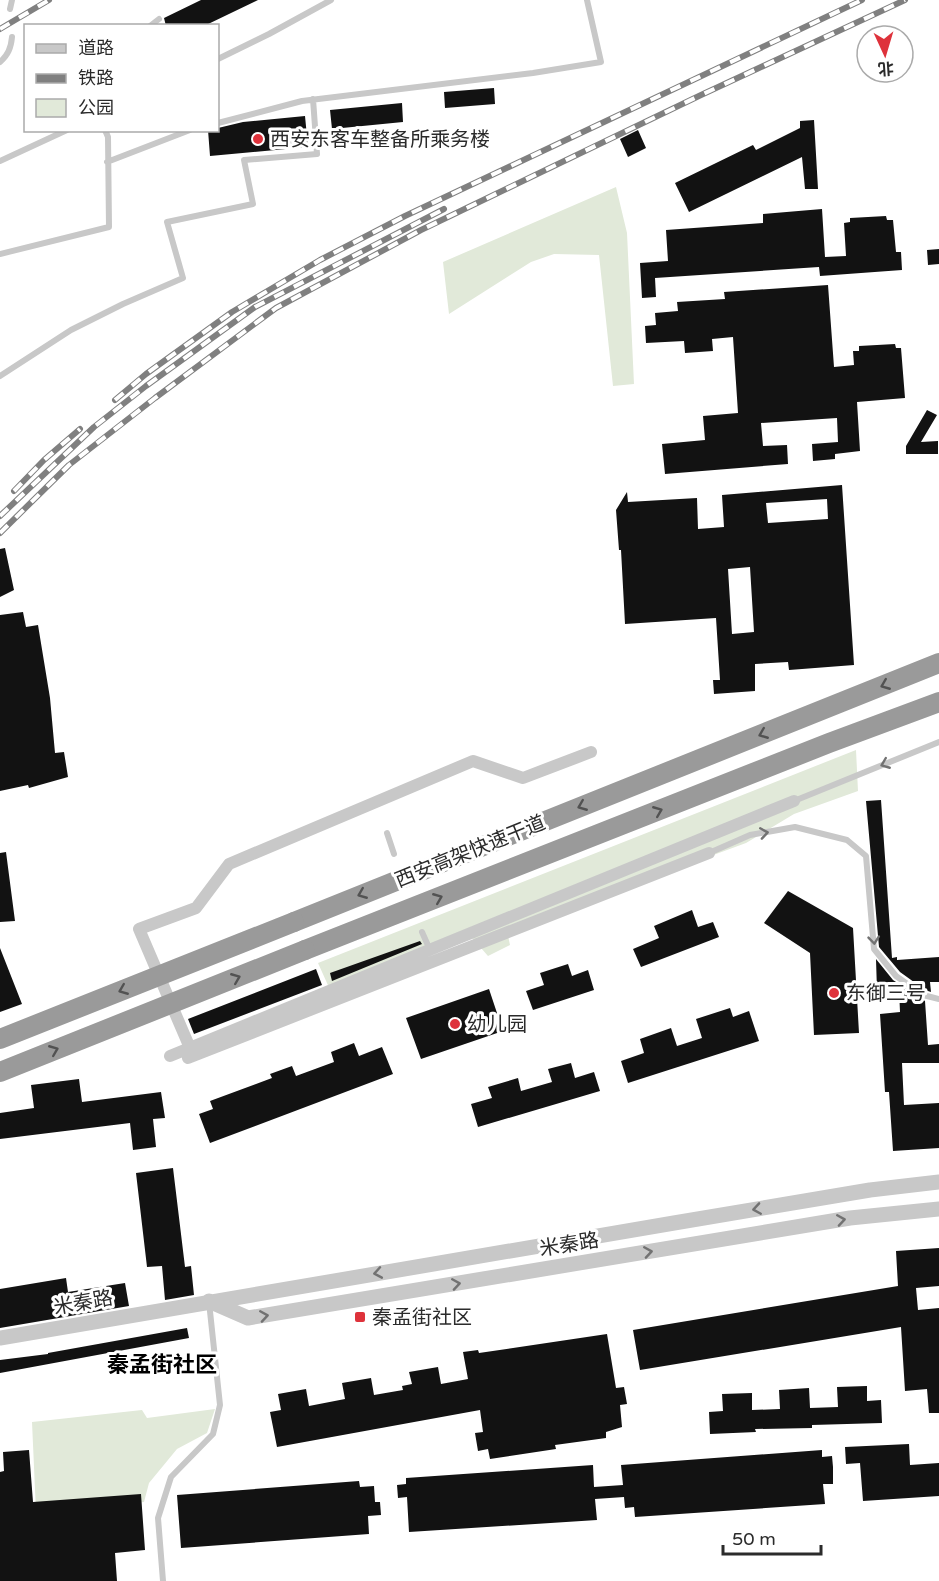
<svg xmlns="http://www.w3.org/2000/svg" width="939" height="1581" font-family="'Varela Round','Noto Sans SC',sans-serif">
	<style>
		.green { fill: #e1e9d9 }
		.building { fill: #121212; fill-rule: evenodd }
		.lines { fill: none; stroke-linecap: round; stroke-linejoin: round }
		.service { stroke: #c8c8c8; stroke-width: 6 }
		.minor { stroke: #c8c8c8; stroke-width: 12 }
		.tertiary { stroke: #c8c8c8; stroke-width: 15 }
		.trunk { stroke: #9a9a9a; stroke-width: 20 }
		.rail-casing { stroke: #808080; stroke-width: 6 }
		.rail { stroke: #fff; stroke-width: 4; stroke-dasharray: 11; stroke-linecap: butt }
		.trunk-bridge { stroke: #9a9a9a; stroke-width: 20 }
		.oneway { stroke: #525252 }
		.oneway2 { stroke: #727272 }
		.poi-dot { fill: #de323b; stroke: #fff; stroke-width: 2 }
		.labels { text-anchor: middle; stroke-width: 6; stroke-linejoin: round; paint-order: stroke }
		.poi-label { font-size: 20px; fill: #2b2b2b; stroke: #fff; text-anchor: start }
		.street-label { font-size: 20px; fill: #2b2b2b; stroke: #fff }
		.quarter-label { font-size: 22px; font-weight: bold; fill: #000; stroke: #fff }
	</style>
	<rect width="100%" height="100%" fill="#fff"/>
	<path class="green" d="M616 187 627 233 634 384 613 386 599 255 554 254 531 262 449 314 443 262Z
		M856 750 858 791 794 814 746 843 507 931 510 945 488 956 467 932 331 992 318 963Z
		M215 1409 207 1433 177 1449 149 1483 144 1502 36 1512 32 1422 142 1410 147 1418Z"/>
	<path class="building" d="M201 0H258L204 26H166L164 18Z
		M494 88 495 104 445 108 444 92Z
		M402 103 403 122 332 129 330 110Z
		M305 116 308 147 210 156 208 130H218V128L243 122Z
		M814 120 818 189H805L802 157 689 212 675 183 753 145 756 150 800 128V121Z
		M638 130 646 148 628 157 620 139Z
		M822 209 825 257 846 256 844 223 850 222V218L886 216 887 220H893L896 252H901L902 270 820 276 819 267 655 278 656 297 642 298 640 263 668 261 666 230 763 223V214Z
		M939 249V264L928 265 927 250Z
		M828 285 834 367 854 365 853 351H859V346L895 344 896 348H901L905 398 857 402 860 451 835 454V459L813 461 812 444 838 442 837 418 761 423 763 446 787 445 788 464 665 474 662 444 705 440 703 416 738 413 733 337 712 339 713 351 685 353 684 341 646 343 645 326 656 325 655 313 678 311 677 302 725 299 724 292Z
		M927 410 937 415 921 442 938 441V454H906V446Z
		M842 485 854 665 789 670 788 662 755 664V691L714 694 713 680H720L716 618 625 624 621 550H619L616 510 627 492 628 502 697 498 698 529 724 527 722 495ZM827 499 828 519 768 523 766 503ZM750 567 754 632 732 634 728 569Z
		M5 548 14 590 0 597V549Z
		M23 612 26 627 38 625 50 698 55 753 64 752 68 777 29 788 28 785 0 791V615Z
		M881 800 892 958 897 957V960L939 957V982H930L931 992 925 990 900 972 879 947 866 801Z
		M6 852 15 921 0 922V853Z
		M788 891 853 928 859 1033 814 1035 810 953 764 923Z
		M692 910 698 927 713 922 719 937 641 967 633 949 659 938 654 926Z
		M420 941 422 944 332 981 330 973Z
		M0 948 22 1004 0 1012Z
		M876 959 893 980 925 1001 928 1045 939 1044V1063H902L904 1105 939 1103V1148L893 1151 889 1092H885L880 1014 900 1012 899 989 877 991Z
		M568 964 572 976 588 970 594 990 533 1010 526 991 544 985 540 973Z
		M316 969 322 985 194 1034 188 1019Z
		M489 989 503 1031 421 1059 406 1018Z
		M730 1008 733 1017 749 1011 759 1041 628 1083 621 1061 644 1053 640 1039 671 1028 677 1046 702 1038 696 1019Z
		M354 1043 359 1056 382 1047 393 1074 210 1143 199 1114 213 1109 210 1101 272 1078 270 1074 292 1066 296 1076 334 1062 331 1052Z
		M571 1063 575 1078 594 1072 600 1091 478 1127 471 1104 492 1098 488 1087 518 1078 521 1091 552 1082 548 1069Z
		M79 1079 82 1102 161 1092 165 1118 153 1119 156 1147 133 1150 130 1123 0 1139V1113L34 1108 31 1085Z
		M173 1168 185 1267 191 1266 194 1295 165 1300 162 1266 147 1267 136 1173Z
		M939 1248V1286L916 1288 918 1310 939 1308V1413H929L927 1389 905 1391 901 1327 640 1370 633 1330 898 1286 896 1251Z
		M66 1278 68 1292 125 1283 129 1306 0 1328V1289Z
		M187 1328 189 1338 0 1373V1360L48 1354V1353Z
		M607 1334 616 1388 624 1387 627 1404 620 1405 622 1427 606 1432V1438L555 1445 556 1449 490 1459 488 1449 478 1451 475 1433 483 1432 480 1410 277 1447 270 1412 281 1410 278 1394 306 1389 309 1406 345 1399 342 1383 371 1378 374 1395 403 1390 402 1386 412 1384 409 1372 438 1367 441 1384 468 1379 463 1352 478 1350 479 1353Z
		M867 1386V1401L881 1400 882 1423 812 1425V1428L755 1429 756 1432 710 1434 709 1412 723 1411 722 1394 752 1393V1410L780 1409 779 1390 809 1388 810 1408 838 1407 837 1387Z
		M909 1444 910 1465 939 1463V1496L863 1501 860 1463 846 1464 845 1447Z
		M29 1450 33 1502 141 1494 145 1550 115 1553 117 1581H0V1472L4 1471 3 1452Z
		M822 1450V1457L832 1456 833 1467V1484H823L825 1504 635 1517 634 1507 625 1508 624 1497 595 1499 597 1520 409 1532 407 1497 398 1498 397 1485 406 1484V1478L593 1465 594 1487 623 1485 621 1465Z
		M359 1481 360 1487 374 1486 375 1502H380L381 1515 368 1516 369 1534 181 1548 177 1495Z"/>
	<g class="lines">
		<path class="service" d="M10 9 12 0
			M150 26 159 19
			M218 59 269 34 331 0
			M0 62C8 55 11 48 12 37
			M218 123 302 101 533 73 601 62 587 0
			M0 161 67 130
			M107 162 190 130
			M0 254 109 227 108 137 105 130
			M0 376 71 330 123 304 183 278 167 222 253 204 244 160 317 154 313 99
			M794 801 939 742
			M387 833 394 854
			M709 853 750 835 795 827 847 840 866 856 874 949 896 976 923 995 939 999
			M422 932 430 950
			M163 1581 158 1518 171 1477 213 1434 220 1405 209 1302"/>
		<path class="minor" d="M193 1055 139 929 196 908 229 864 473 761 523 778 591 752
			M170 1056 794 801
			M188 1058 709 853"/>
		<path class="tertiary" d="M209 1301 248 1318 850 1218 939 1209
			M0 1338 674 1223 870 1190 939 1182"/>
		<path class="trunk" d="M294 922 939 663
			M305 950 829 743 939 702"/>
		<g class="rail-casing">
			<path id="rail" d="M0 29 49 0
				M115 400 146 374 232 312 320 260 405 216 862 0
				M14 491 44 460 80 429
				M0 516 94 427 146 386 255 307 444 209
				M0 533 69 465 155 398 276 308 421 230 701 95 905 0"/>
		</g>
		<use href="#rail" class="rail"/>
		<path class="trunk-bridge" d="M0 1039 294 922
			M0 1072 305 950"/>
	</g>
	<defs><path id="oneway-chevron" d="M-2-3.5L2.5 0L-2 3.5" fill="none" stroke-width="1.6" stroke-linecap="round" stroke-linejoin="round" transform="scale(1.5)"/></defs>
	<g class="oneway">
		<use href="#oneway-chevron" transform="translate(885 685) rotate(158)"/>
		<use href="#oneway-chevron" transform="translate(763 734) rotate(158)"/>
		<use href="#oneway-chevron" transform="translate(582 806) rotate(158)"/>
		<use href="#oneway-chevron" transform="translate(658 811) rotate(-22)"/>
		<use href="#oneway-chevron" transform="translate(362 894) rotate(158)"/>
		<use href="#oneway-chevron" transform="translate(438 898) rotate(-22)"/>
		<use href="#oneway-chevron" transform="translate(236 978) rotate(-22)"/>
		<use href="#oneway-chevron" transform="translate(123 990) rotate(158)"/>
		<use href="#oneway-chevron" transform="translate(54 1050) rotate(-22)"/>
	</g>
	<g class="oneway2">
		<use href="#oneway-chevron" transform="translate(885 764) rotate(158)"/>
		<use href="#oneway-chevron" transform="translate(764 833) rotate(-9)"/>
		<use href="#oneway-chevron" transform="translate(874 940) rotate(84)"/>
		<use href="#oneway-chevron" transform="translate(757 1209) rotate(171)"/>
		<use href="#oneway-chevron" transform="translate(841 1220) rotate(-9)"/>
		<use href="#oneway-chevron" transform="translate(648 1252) rotate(-9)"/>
		<use href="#oneway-chevron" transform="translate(378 1273) rotate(170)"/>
		<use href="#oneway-chevron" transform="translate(456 1284) rotate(-9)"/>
		<use href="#oneway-chevron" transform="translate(264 1316) rotate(-9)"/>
	</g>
	<g class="poi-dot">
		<circle cx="258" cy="139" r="6"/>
		<circle cx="834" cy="993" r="6"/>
		<circle cx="455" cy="1024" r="6"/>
		<rect x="354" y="1311" width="12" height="12" rx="3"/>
	</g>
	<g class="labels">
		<g class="poi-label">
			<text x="270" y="146">西安东客车整备所乘务楼</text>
			<text x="846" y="1000">东御三号</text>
			<text x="467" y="1031">幼儿园</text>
			<text x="372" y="1324">秦孟街社区</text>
		</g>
		<g class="street-label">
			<text transform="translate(470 851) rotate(-22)" y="7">西安高架快速干道</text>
			<text transform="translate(569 1244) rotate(-9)" y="7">米秦路</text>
			<text transform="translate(83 1302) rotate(-10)" y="7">米秦路</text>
		</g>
		<g class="quarter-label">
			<text x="162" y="1372">秦孟街社区</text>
		</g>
	</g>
	<rect x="24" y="24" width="195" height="108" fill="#ffffff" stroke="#aaaaaa" stroke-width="1.5"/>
	<rect x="36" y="44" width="30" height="9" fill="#c8c8c8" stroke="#aaaaaa" stroke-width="1.5"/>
	<text x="78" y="54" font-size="18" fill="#2b2b2b">道路</text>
	<rect x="36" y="74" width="30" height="9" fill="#808080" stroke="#aaaaaa" stroke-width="1.5"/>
	<text x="78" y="84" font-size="18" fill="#2b2b2b">铁路</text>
	<rect x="36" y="99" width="30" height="18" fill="#e1e9d9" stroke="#aaaaaa" stroke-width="1.5"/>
	<text x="78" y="114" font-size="18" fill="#2b2b2b">公园</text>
	<g transform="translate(885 54) rotate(176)"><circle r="28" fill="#ffffff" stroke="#aaaaaa" stroke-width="1.5"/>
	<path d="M0-4.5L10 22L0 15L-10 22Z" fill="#de323b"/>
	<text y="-9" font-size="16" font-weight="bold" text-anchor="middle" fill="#2b2b2b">北</text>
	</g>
	<path d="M723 1545v9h98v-9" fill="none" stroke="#2b2b2b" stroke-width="3"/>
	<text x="732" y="1545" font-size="18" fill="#2b2b2b" stroke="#ffffff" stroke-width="4.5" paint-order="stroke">50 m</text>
</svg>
